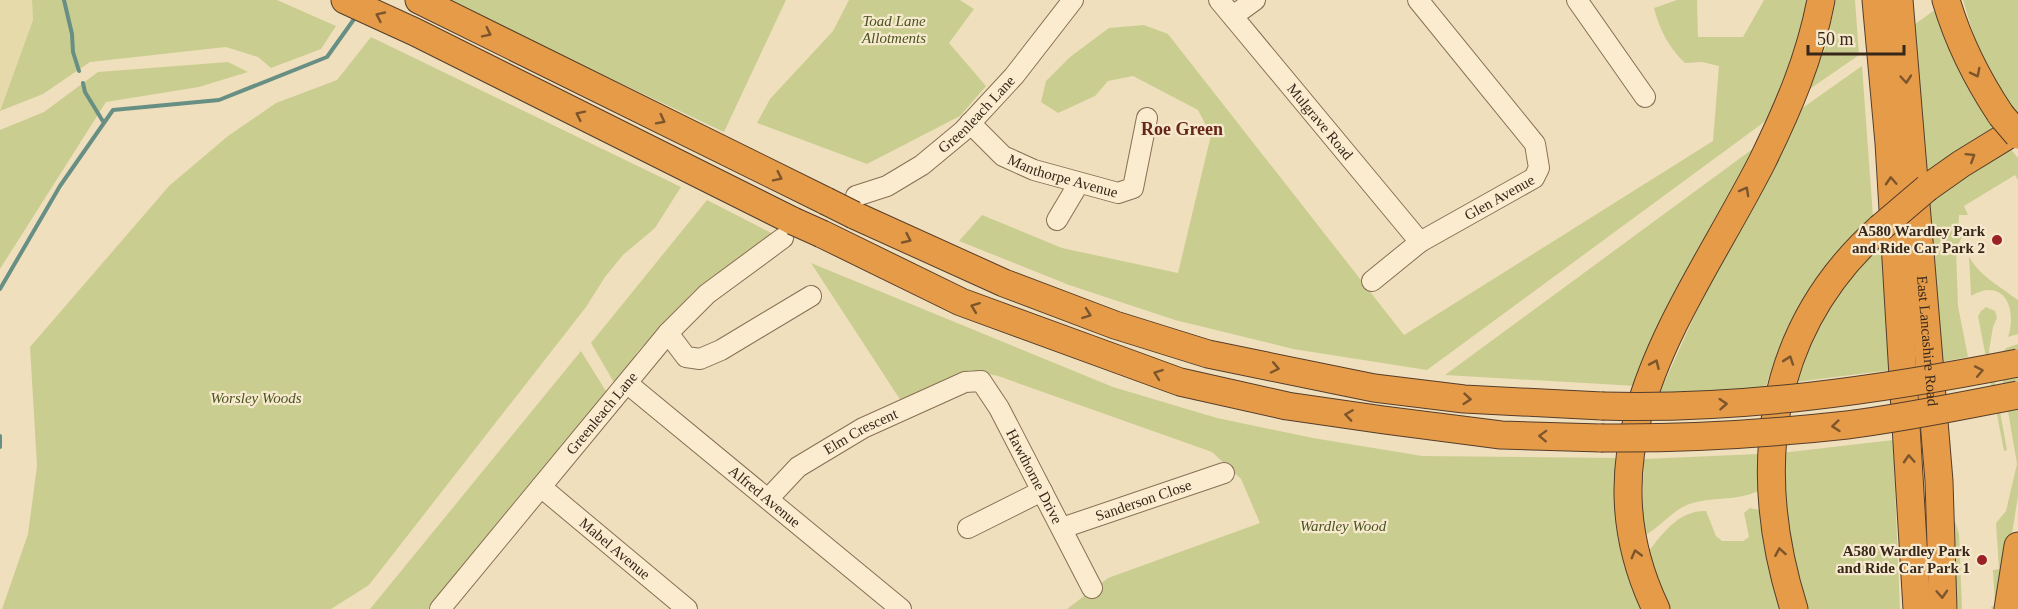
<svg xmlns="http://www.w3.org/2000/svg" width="2018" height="609" font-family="'Times New Roman',serif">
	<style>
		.farmland { fill: #e6daaa }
		.green { fill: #c9ce90 }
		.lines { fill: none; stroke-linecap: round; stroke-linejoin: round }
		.stream { stroke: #688f84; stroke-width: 4 }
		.minor-casing { stroke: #886f55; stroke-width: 22 }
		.highway-casing { stroke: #553d2a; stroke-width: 29 }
		.minor { stroke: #fbecd0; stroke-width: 20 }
		.highway { stroke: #e59b47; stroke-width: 27 }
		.highway-bridge-casing { stroke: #553d2a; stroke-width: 29; stroke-linecap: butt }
		.highway-bridge { stroke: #e59b47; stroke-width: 27 }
		.oneway { stroke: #7d552d }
		.poi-dot { fill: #9a2227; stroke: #f7e9cd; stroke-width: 2 }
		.labels { text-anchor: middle; stroke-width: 4.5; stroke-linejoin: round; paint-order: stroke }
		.park-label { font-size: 15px; font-style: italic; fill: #495420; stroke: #f7e9cd }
		.street-label { font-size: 15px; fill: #37271b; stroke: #f7e9cd }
		.poi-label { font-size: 15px; font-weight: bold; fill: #37271b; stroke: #f7e9cd; text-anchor: end }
		.quarter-label { font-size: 18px; font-weight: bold; fill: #662618; stroke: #f7e9cd }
	</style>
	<rect width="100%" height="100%" fill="#f0dfbd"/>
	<path class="farmland" d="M0 0H32L33 20 0 110Z"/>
	<path class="green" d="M32 0H277L336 26 321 49 271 68 258 57 226 47 90 62 43 94 0 111 33 20Z
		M444 0H786L724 132Z
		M849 0H960L974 9 949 43 986 86 960 116 867 164 757 123 770 99 833 31Z
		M1677 0H1697L1698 37H1743L1764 0H1809L1788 76 1767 120 1427 370 1293 349 1175 320 1069 285 959 241 982 215 1062 248 1178 273 1211 135 1198 110 1133 76 1108 81 1095 96 1058 113 1041 102 1046 81 1070 57 1109 28 1144 25 1168 34 1404 335 1713 141 1719 66 1702 62 1685 63C1669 48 1659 29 1654 8Z
		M1836 0H1855L1859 55 1807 91 1826 46Z
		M1963 0H2018V113C1991 97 1972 30 1963 0Z
		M1939 7 1994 127 1923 174 1915 24Z
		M371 37 681 187 655 228 623 255 605 277 586 307 369 585 331 609H2L28 534 37 466 30 347 169 186 228 136 276 103 337 80Z
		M228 62 248 72 199 87 106 102 0 269V130L44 112 98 72Z
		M1862 66 1873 217C1813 273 1790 318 1763 394H1659L1713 275 1801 109Z
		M1758 145 1636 386 1445 375Z
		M2008 146 2018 158V180L2015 175 1964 206 1968 215H1959L1958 233 1964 234 1956 248 1958 306 1968 357 1935 363 1924 207 1952 185Z
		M707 200 775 235 693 292 638 351 616 386 591 343Z
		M1882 243 1891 370 1796 382C1807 346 1824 311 1847 281 1858 268 1871 256 1882 243Z
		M1969 256C1977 274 2002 288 2018 300V334L2008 337C2018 306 2002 277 1971 296Z
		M811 263 1113 387 1217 418 1313 438 1422 456 1621 458 1645 609H1067L1108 578 1260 523 1241 479 1212 452 998 376 970 370 903 404Z
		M1986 307 1995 311 1997 318 1993 327 1989 351 2007 450 2004 451 1978 316 1981 311Z
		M2018 344V496L2000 609H1992L1991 607 1995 606 1993 570 1999 569 1996 523 2006 511 2017 464 1999 358 2006 348Z
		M581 351 609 396 428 609H370Z
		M1893 440 1900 609H1804L1788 540 1781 453Z
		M1758 454V491C1736 502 1709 496 1687 505 1671 512 1660 527 1644 536L1642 505 1644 459Z
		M1750 508 1760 510 1766 554 1779 609H1670L1665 599 1648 552C1663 533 1679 510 1706 511L1716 536 1722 541H1743L1749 537 1744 513Z
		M1955 521 1959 534 1962 609H1958L1957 601 1953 527Z"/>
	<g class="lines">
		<path class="stream" d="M64 0 72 34 73 52 79 71
			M83 83 85 92 104 123
			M0 289 60 186 113 110 219 100 327 57 357 15
			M0 436V447"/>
		<g class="minor-casing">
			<g id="minor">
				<path id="s1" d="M1219 0 1420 242"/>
				<path d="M1577 0 1645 97"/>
				<path d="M1233 16 1255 0"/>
				<path id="s2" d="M970 123 1003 156 1034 170 1118 193 1133 188 1147 118"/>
				<path id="s3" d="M856 196 887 186 922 165 963 131 1014 76 1073 0"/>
				<path d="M1057 220 1079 183"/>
				<path id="s4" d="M1372 281 1420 242 1534 178 1539 168 1535 144 1418 0"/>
				<path d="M668 333 686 357 700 359 721 350 811 296"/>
				<path id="s5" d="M628 384 901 609"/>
				<path id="s6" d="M541 487 687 609"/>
				<path id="s7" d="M768 499 798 467 863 428 965 382 981 381 999 408 1092 588"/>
				<path d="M968 528 1042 491"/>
				<path id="s8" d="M1062 528 1224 473"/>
				<path id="s9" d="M440 609 668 333 707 294 783 238"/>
			</g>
		</g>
		<g class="highway-casing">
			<g id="highway">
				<path d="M345 0 415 32 793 221"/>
				<path d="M419 0 826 201"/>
				<path d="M1876 0 1889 143 1917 609"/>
				<path id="s10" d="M1899 0 1939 481 1943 609"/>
				<path d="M1946 0C1958 41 1977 79 2001 115"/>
				<path d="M1927 188 1961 164 2018 129"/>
				<path d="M854 215 1004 283 1115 325 1208 354 1374 388 1464 399 1602 406"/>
				<path d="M822 234 961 302 1180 382 1287 406 1384 420 1501 435 1601 438"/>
				<path d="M1656 609C1575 439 1688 307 1762 162 1788 109 1810 58 1821 0"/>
				<path d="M1794 609C1750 469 1766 330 1880 228"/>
				<path d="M2008 609 2018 546"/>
			</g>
		</g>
		<use href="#minor" class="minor"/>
		<use href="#highway" class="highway"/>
		<g class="highway-bridge-casing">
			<path id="highway-bridge" d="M2001 115 2018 135
				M826 201 854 215
				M793 221 822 234
				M1880 228 1927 188
				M1602 406C1742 410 1880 390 2018 363
				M1601 438C1683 439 1765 434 1847 425 1904 418 1961 406 2018 395"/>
		</g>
		<use href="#highway-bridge" class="highway-bridge"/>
	</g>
	<defs><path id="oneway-chevron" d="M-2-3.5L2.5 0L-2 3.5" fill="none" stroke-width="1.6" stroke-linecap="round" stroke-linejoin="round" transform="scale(1.5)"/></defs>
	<g class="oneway">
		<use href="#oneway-chevron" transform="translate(380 16) rotate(-155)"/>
		<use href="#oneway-chevron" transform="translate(487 33) rotate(26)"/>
		<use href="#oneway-chevron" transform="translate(1976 73) rotate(63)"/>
		<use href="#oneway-chevron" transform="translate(1906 79) rotate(85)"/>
		<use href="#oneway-chevron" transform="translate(580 115) rotate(-154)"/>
		<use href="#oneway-chevron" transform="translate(661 120) rotate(27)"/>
		<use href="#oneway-chevron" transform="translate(1971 157) rotate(-32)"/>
		<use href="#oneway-chevron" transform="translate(778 177) rotate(26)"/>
		<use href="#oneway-chevron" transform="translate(1891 181) rotate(-93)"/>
		<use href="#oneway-chevron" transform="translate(1745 191) rotate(-61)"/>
		<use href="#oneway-chevron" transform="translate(907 239) rotate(25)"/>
		<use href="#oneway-chevron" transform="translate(975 307) rotate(-159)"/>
		<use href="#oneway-chevron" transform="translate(1087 314) rotate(20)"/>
		<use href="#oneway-chevron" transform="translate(1789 360) rotate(-71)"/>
		<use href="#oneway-chevron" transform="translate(1655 364) rotate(-66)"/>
		<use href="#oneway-chevron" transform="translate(1275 368) rotate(12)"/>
		<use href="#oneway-chevron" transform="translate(1979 371) rotate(-11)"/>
		<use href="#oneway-chevron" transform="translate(1158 374) rotate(-160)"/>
		<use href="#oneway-chevron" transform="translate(1467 399) rotate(5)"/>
		<use href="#oneway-chevron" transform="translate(1723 404) rotate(-4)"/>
		<use href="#oneway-chevron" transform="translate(1349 415) rotate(-172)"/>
		<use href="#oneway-chevron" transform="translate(1836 426) rotate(174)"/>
		<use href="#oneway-chevron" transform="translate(1543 436) rotate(-178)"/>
		<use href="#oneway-chevron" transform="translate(1909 459) rotate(-93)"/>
		<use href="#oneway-chevron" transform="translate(1780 552) rotate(-100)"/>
		<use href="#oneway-chevron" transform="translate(1636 554) rotate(-105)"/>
		<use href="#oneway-chevron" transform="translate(1942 594) rotate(87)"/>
	</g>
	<g class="poi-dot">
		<circle cx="1997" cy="240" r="6"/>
		<circle cx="1982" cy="560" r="6"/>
	</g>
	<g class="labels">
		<g class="park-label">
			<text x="894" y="26">Toad Lane<tspan x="894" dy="17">Allotments</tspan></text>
			<text x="256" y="403">Worsley Woods</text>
			<text x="1343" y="531">Wardley Wood</text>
		</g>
		<g class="street-label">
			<text dy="5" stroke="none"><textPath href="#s3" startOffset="148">Greenleach Lane</textPath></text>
			<text dy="5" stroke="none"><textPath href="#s1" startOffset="158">Mulgrave Road</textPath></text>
			<text dy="5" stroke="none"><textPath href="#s2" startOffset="110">Manthorpe Avenue</textPath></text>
			<text dy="5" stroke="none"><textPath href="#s4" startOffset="153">Glen Avenue</textPath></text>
			<text dy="5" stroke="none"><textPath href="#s10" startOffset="342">East Lancashire Road</textPath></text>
			<text dy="5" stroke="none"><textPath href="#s9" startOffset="254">Greenleach Lane</textPath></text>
			<text dy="5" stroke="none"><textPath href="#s7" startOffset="116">Elm Crescent</textPath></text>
			<text dy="5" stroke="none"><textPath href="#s7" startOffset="357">Hawthorne Drive</textPath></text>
			<text dy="5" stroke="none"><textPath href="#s5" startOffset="177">Alfred Avenue</textPath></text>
			<text dy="5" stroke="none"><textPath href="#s8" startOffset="86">Sanderson Close</textPath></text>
			<text dy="5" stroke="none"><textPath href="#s6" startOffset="96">Mabel Avenue</textPath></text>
		</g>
		<g class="poi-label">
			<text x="1985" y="236">A580 Wardley Park<tspan x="1985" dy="17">and Ride Car Park 2</tspan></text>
			<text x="1970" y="556">A580 Wardley Park<tspan x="1970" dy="17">and Ride Car Park 1</tspan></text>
		</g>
		<g class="quarter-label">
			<text x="1182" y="135">Roe Green</text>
		</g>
	</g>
	<path d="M1808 45v9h96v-9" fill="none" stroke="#37271b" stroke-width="3"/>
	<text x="1817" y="45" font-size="18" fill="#37271b" stroke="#f7e9cd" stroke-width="4.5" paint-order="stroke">50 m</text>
</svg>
